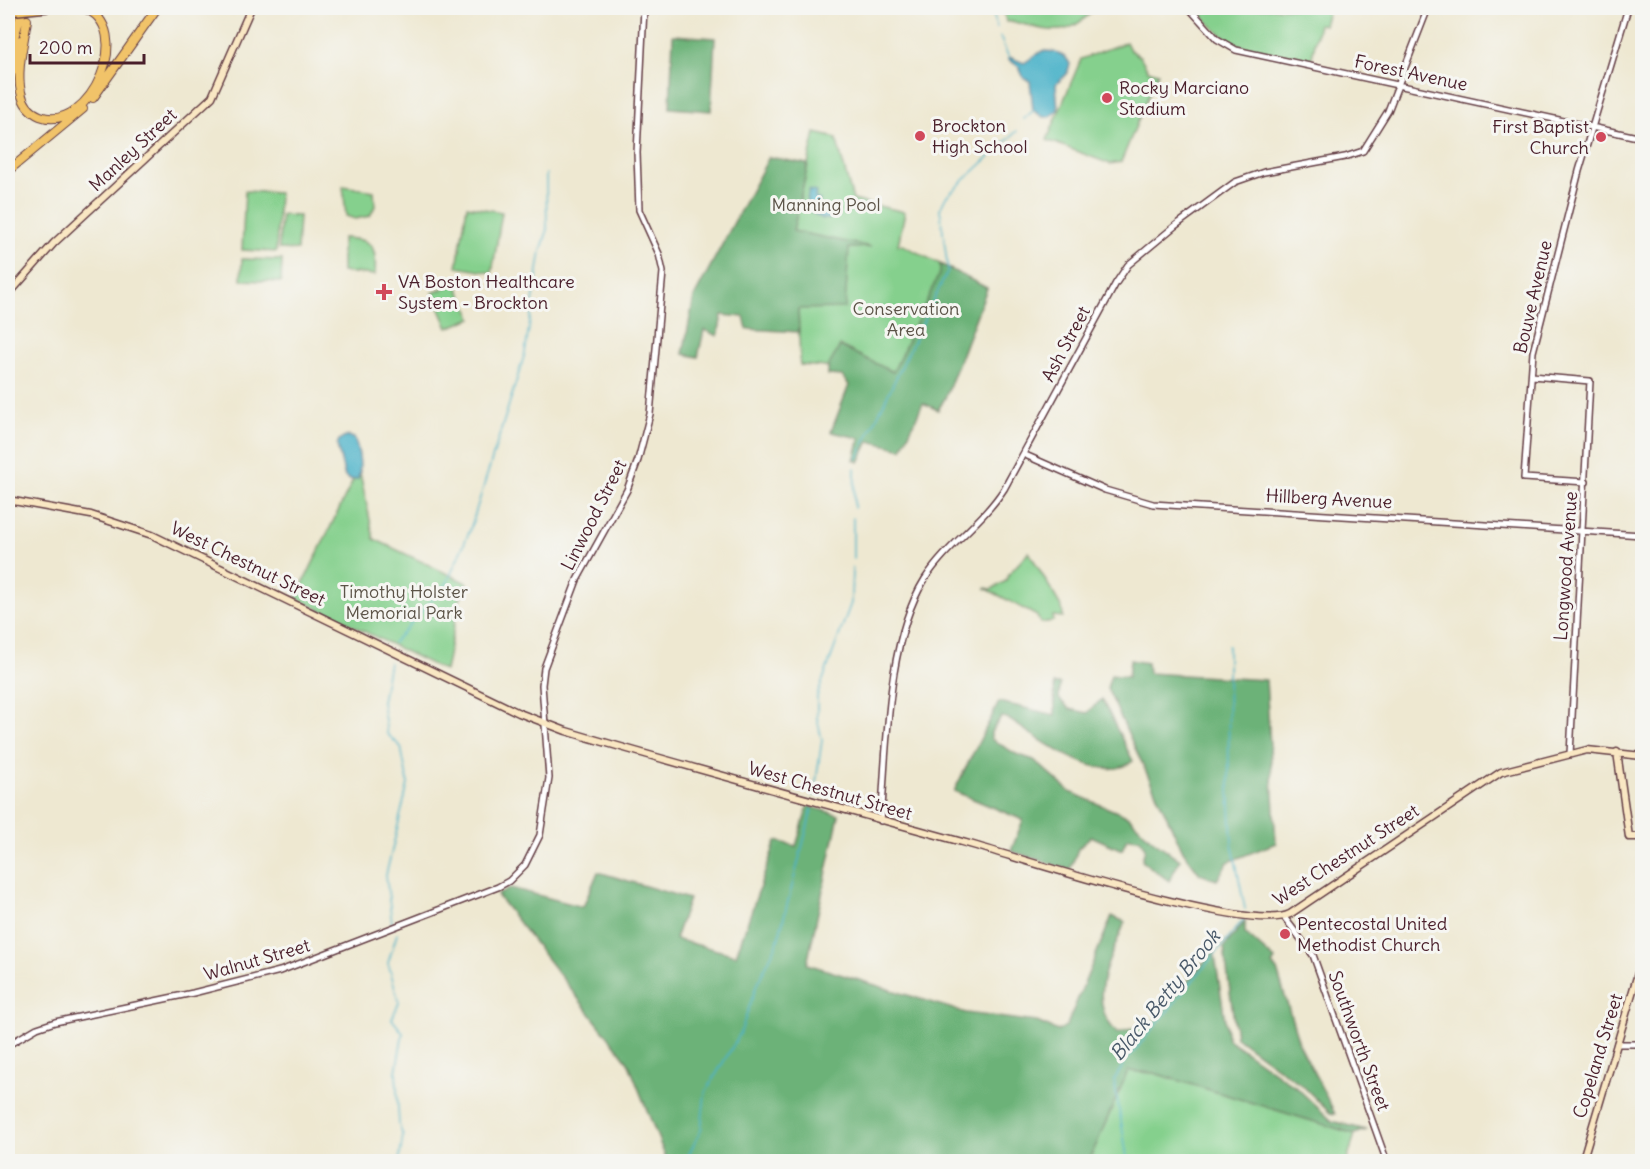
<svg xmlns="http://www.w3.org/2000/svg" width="1650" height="1169" font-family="Delius,sans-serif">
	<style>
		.green { fill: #85d08d; stroke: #68785c; stroke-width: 1.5 }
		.forest { fill: #6cb278; stroke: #5b6852; stroke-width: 1.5 }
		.water { fill: #4bb2c9; stroke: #4a687a; stroke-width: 1.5 }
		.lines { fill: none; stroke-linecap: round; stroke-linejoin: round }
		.stream { stroke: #4bb2c9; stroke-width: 1.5 }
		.tertiary-casing { stroke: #633d44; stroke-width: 8 }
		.secondary-casing { stroke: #633d44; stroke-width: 9 }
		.motorway-casing { stroke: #633d44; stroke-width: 10 }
		.tertiary { stroke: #fff; stroke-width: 5 }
		.secondary { stroke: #f9e7c3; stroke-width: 6 }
		.motorway { stroke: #f1c369; stroke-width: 8 }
		.trunk-bridge-casing { stroke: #633d44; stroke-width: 10; stroke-linecap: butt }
		.trunk-bridge { stroke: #f1c369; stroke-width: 7 }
		.poi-dot { fill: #d1495b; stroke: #f6f6f2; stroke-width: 2 }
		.labels { text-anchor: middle; stroke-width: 6; stroke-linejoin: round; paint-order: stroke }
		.street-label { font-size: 18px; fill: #4a1f2b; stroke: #f6f6f2 }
		.poi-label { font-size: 18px; fill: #4a1f2b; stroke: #f6f6f2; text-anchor: start }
		.park-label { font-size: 18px; fill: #5c5448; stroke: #f6f6f2 }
		.water-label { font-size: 20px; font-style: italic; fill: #4a5a6a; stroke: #f6f6f2 }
	</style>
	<rect width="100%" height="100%" fill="#f6f6f2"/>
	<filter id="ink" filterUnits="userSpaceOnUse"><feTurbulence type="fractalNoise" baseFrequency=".0167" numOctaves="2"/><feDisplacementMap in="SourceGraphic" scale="12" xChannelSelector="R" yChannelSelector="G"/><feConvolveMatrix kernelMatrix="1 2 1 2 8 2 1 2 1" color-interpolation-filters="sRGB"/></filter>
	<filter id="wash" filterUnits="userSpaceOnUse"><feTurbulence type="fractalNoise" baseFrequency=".008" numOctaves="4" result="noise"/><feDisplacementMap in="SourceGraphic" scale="24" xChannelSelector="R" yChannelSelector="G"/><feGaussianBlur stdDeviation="1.35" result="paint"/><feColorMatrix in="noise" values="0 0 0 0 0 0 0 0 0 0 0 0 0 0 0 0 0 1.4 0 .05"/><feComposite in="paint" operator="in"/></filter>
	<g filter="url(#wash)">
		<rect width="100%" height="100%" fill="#eee8d1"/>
		<path class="green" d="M1003 8H1096C1073 31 1062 35 1029 26 1022 24 1014 21 1006 22Z
			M1196 8H1329L1324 25 1319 24 1311 62C1261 51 1228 53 1196 8Z
			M1126 42 1130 50 1140 56 1148 70 1158 73 1121 162 1110 164 1047 140 1081 59Z
			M815 133 836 138 853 200 905 212 898 245H903L987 288 945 398 938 410 854 369 800 365 798 309 849 248 867 247 793 231Z
			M343 186 374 191 375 206 370 216 355 219 346 216Z
			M245 191 279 193 276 252 242 250Z
			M467 206 502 212 492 273 457 267Z
			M281 215 299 216 297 250 279 249Z
			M342 238C373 239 377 245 375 275L342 272Z
			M242 259 282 260 281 282 241 280Z
			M456 283 472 318 448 328 433 293Z
			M359 468 374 539 467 583 459 601 445 671 296 598Z
			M1029 552 1062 608 1063 617 1053 616V621L1040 623 1037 616 985 588 992 589 1006 581 1008 575Z
			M1127 1071 1154 1073 1355 1134 1347 1161 1089 1162Z"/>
		<path class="forest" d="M673 35 715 38 711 111 670 108Z
			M769 157 808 164 793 231 871 247 849 248 845 308 798 309 799 332 747 329 744 317 722 315 718 336 704 330 698 357 683 354 694 297Z
			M940 264 987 288 945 398 938 410 923 403 902 449 869 441 859 462 854 460 860 438 831 432 849 385 842 376 828 375V367L840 346 893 372 940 272Z
			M1130 660 1147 663 1148 673 1266 680 1276 843 1228 862 1217 880 1200 874 1183 851 1107 688 1111 675 1128 677Z
			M1054 684H1060L1059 699 1070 709 1087 713 1102 699 1133 761C1101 788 1035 736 1007 718L1001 717 991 732V739L1016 754 1034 760 1070 792 1129 817 1151 839 1180 860 1169 881 1142 861 1145 848 1140 839 1127 838 1122 850 1091 836 1078 849 1070 870 1011 851 1023 820 954 791 999 702 1055 715Z
			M808 806 839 815 807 964 966 1013 1037 1022 1058 1031 1067 1025 1112 916 1125 922C1111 959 1084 999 1117 1033L1152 1023 1214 950 1228 1039 1297 1088 1332 1121 1366 1130 1355 1134 1154 1073 1128 1071 1089 1161H667L628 1062 497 895 511 888 583 907 598 872 689 899 675 939 736 955 776 841 796 846Z
			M1245 921V933L1275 960 1272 965 1277 970 1299 1043 1335 1114 1330 1113 1304 1087 1236 1037 1224 947Z"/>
		<path class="water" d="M1042 51C1054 51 1064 52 1070 64L1067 74 1056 84 1058 110 1050 117H1043L1033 110 1030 81 1024 79 1019 67 1008 59 1009 57 1024 63Z
			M809 190 816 192 815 198 820 200 818 211 819 208 829 210 832 214 830 219H823L811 212V209L815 207 806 204Z
			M348 436 354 438C359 449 362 468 358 479L350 480 345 477 337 445 339 440Z"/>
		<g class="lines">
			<path class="stream" d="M992 8 997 28
				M1000 37 1009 58
				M1024 119 1034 110
				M857 459 948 270 940 209 946 197 1017 131
				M854 508 855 468
				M853 558V518
				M393 643 447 583 470 530 525 353 541 251 547 232 546 174
				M1228 646 1229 788 1232 843 1245 909
				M389 662 382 702 387 734 401 747 408 784 386 875 392 923
				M814 796 822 740 817 718V696L851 603 852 567
				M397 934 388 963 399 1002 392 1019 403 1033 396 1072 399 1125 403 1136 399 1162
				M685 1162 701 1130 705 1093 740 1034 757 984 777 944 812 809
				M1128 1162 1114 1080 1126 1061 1244 919"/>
		</g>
	</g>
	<g filter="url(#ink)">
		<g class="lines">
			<g class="tertiary-casing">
				<path id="tertiary" d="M1189 8 1217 39 1236 50 1642 138
					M1532 376 1590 381 1570 754
					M1023 454 1105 490 1153 504 1642 535
					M1586 482 1524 478 1533 352 1579 171 1628 8
					M881 821C887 749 886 641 925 579 947 545 982 523 1004 489L1116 283 1128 265 1175 226 1235 182 1264 172 1345 157 1363 151 1388 111 1428 8
					M1284 917 1313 955 1387 1162
					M1617 1044H1642
					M8 1045 37 1028 55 1022 193 993 280 971 498 887 509 881 525 865 540 835 549 778 542 685 544 668 577 580 627 490 638 460 650 414 663 272 659 254 639 210 637 153 644 8"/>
			</g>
			<g class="secondary-casing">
				<path id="secondary" d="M8 295 54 243 212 97 251 8
					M8 500 91 515 152 535 519 713 566 731C701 771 837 807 973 845 1027 860 1250 934 1290 914L1501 772 1587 750 1642 756
					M1617 752 1629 837H1642
					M1582 1162 1642 960"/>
			</g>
			<g class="motorway-casing">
				<path id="motorway" d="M27 20C24 42 16 70 21 92 23 103 30 112 40 116 90 135 138 26 83 8
					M8 57 23 8
					M8 85 21 40
					M93 98 157 8
					M8 171 83 109"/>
			</g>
			<use href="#tertiary" class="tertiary"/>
			<use href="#secondary" class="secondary"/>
			<use href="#motorway" class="motorway"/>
			<g class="trunk-bridge-casing">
				<path id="trunk-bridge" d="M8 12 48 8"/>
			</g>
			<use href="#trunk-bridge" class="trunk-bridge"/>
		</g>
	</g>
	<g class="poi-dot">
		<circle cx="1107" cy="98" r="6"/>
		<circle cx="920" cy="136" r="6"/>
		<circle cx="1601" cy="137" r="6"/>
		<path d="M381 283h6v6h6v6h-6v6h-6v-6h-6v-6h6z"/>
		<circle cx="1285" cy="934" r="6"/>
	</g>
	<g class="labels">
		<g class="street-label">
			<text transform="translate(1411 73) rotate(12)" y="6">Forest Avenue</text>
			<text transform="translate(133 150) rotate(-43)" y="6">Manley Street</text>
			<text transform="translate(1533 297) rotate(-77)" y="6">Bouve Avenue</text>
			<text transform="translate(1066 344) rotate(-62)" y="6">Ash Street</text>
			<text transform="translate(1329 499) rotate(3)" y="6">Hillberg Avenue</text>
			<text transform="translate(594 515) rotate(-63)" y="6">Linwood Street</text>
			<text transform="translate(248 564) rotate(26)" y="6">West Chestnut Street</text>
			<text transform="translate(1566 566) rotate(-86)" y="6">Longwood Avenue</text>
			<text transform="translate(830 791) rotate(16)" y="6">West Chestnut Street</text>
			<text transform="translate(1346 855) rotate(-33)" y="6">West Chestnut Street</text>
			<text transform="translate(257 960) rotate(-16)" y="6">Walnut Street</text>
			<text transform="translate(1359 1041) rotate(70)" y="6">Southworth Street</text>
			<text transform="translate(1598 1056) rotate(-73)" y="6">Copeland Street</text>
		</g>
		<g class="poi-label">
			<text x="1119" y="94">Rocky Marciano<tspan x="1119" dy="21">Stadium</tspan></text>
			<text x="932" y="132">Brockton<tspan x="932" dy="21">High School</tspan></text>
			<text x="1589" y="133" text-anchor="end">First Baptist<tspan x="1589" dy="21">Church</tspan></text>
			<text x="398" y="288">VA Boston Healthcare<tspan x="398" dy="21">System - Brockton</tspan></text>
			<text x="1297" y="930">Pentecostal United<tspan x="1297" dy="21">Methodist Church</tspan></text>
		</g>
		<g class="park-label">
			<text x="826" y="211">Manning Pool</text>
			<text x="906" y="315">Conservation<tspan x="906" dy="21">Area</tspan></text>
			<text x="404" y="598">Timothy Holster<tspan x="404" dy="21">Memorial Park</tspan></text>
		</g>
		<g class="water-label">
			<text transform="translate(1165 995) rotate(-51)" y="7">Black Betty Brook</text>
		</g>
	</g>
	<rect width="1650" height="1169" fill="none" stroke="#f6f6f2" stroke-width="30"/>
	<path d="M30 54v9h114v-9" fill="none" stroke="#4a1f2b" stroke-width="3"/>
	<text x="39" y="54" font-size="18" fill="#4a1f2b" stroke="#f6f6f2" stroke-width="4.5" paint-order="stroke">200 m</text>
</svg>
